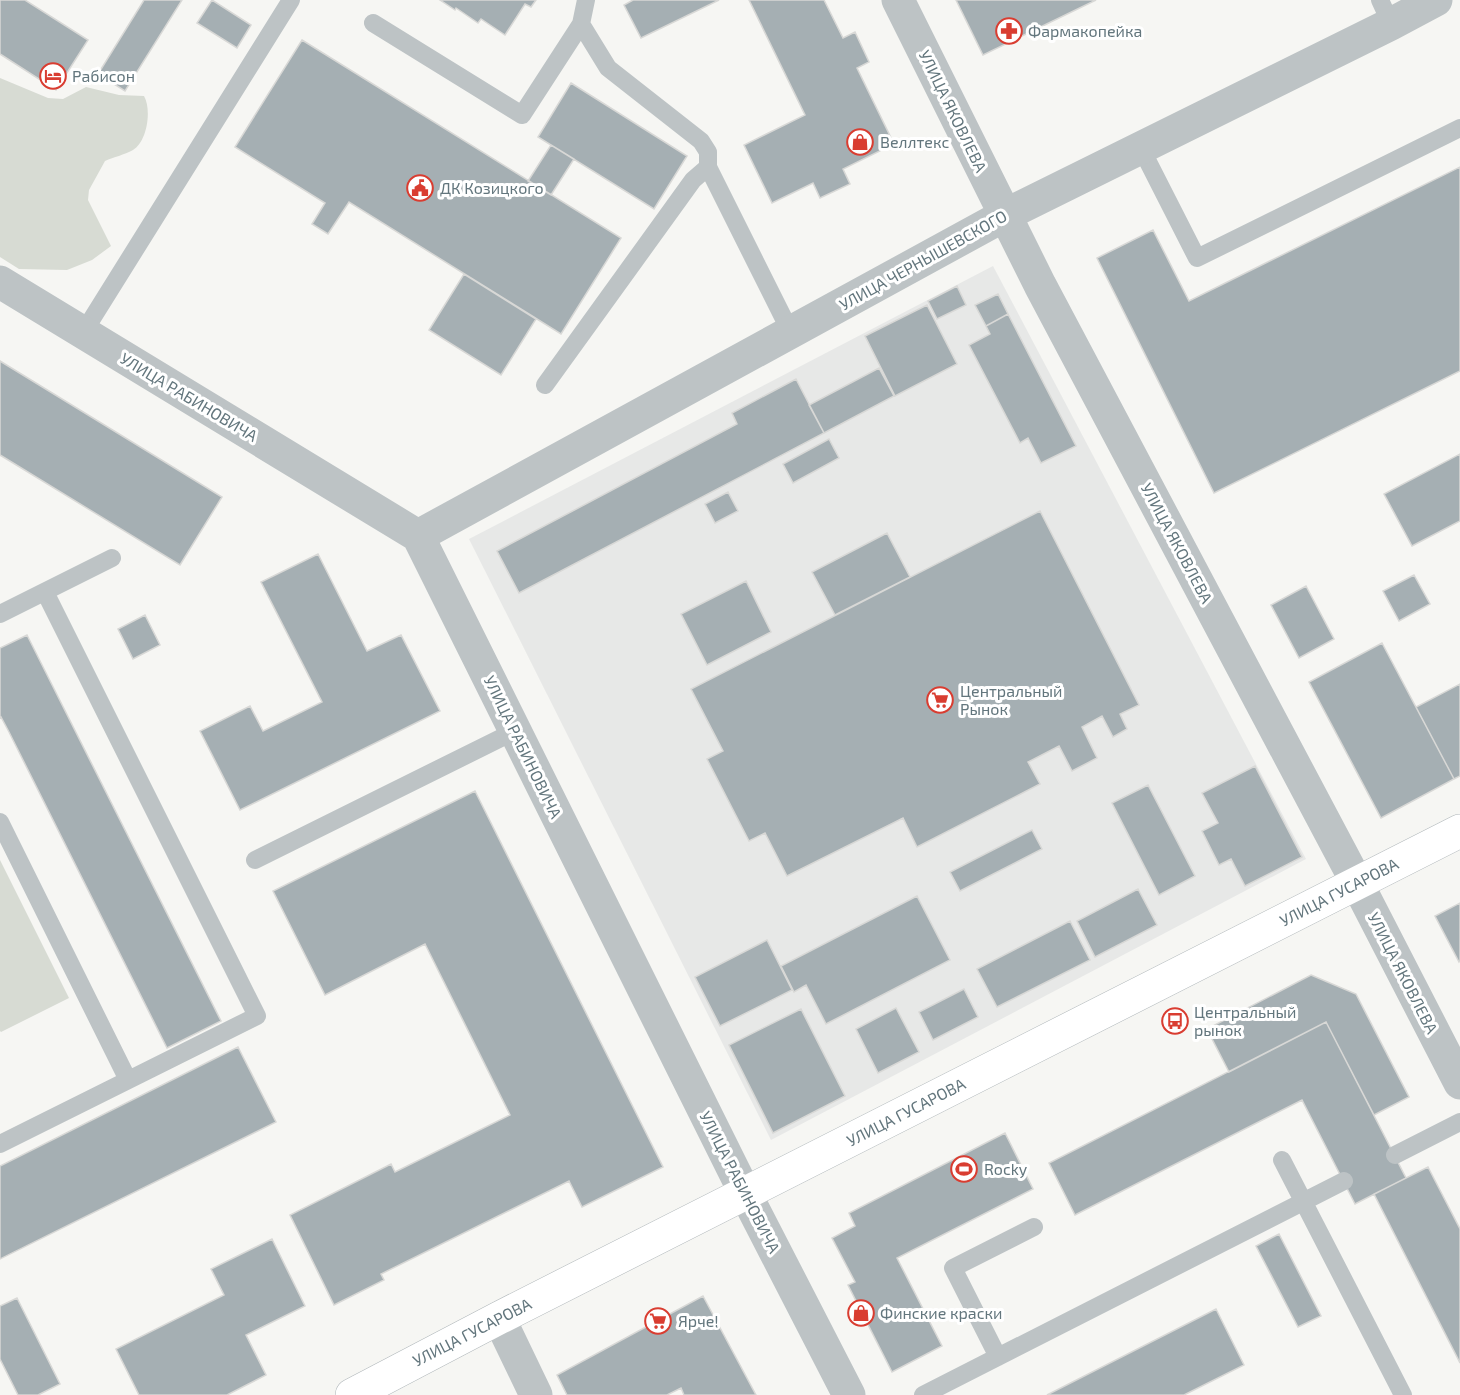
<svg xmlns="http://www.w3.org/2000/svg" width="1460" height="1395" font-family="'Exo 2',sans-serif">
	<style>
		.built { fill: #e7e8e7 }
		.green { fill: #d7dbd3 }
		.building { fill: #a5afb3; stroke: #d8d8d6; stroke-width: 1.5 }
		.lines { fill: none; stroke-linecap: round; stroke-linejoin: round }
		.secondary-casing { stroke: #b0b7ba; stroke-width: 34 }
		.service { stroke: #bdc3c5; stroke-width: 18 }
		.minor { stroke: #bdc3c5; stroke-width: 33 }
		.tertiary { stroke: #bdc3c5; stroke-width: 33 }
		.secondary { stroke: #fff; stroke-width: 33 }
		.labels { text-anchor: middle; stroke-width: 6; stroke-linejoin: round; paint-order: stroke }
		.poi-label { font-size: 16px; fill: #63767d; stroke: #fff; text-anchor: start }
		.street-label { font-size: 16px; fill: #63767d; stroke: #fff }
	</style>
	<rect width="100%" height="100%" fill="#f6f6f3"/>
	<path class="built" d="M993 266 1306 859 771 1140 469 539Z"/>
	<path class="green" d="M0 78 48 98 63 99 86 87 119 95 144 96C152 110 147 142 133 150 124 155 114 157 105 161L89 190 88 200 111 246 92 260 67 270 19 269 0 257Z
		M0 860 69 998 1 1032 0 1031Z"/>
	<path class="building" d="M0 0H25L88 40 56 90 0 54Z
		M144 0H182L125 91 98 74Z
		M212 0 251 25 237 48 197 23Z
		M440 0H536L531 7 525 4 505 35 481 19 478 23 456 8 455 10Z
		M633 0H719L641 38 624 5Z
		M749 0H824L843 38 855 32 869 62 857 68 894 144 843 169 850 184 820 198 813 183 772 203 744 145 805 115Z
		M956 0H1096L983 55Z
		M302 40 621 238 561 334 349 202 328 234 312 224 325 203 235 147Z
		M571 83 687 156 654 209 538 137Z
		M551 145 574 159 551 195 528 181Z
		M1460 167V371L1214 493 1097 258 1153 230 1189 301Z
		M464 274 536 319 501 375 429 330Z
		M957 286 966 305 937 319 928 301Z
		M998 294 1008 314 986 326 975 305Z
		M927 305 957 364 895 396 865 336Z
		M1008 314 1076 446 1041 463 1028 438 1020 443 969 345 990 334 986 326Z
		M0 361 222 497 180 565 0 455Z
		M879 368 894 396 824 433 809 405Z
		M796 379 824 433 519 593 497 551 737 424 732 413Z
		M829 439 839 458 793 483 783 464Z
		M1460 454V521L1412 546 1384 494Z
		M728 492 738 511 715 523 705 504Z
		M1040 511 1139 705 1120 714 1127 729 1113 737 1102 716 1082 727 1097 758 1072 771 1059 746 1028 762 1040 784 917 847 903 818 787 876 765 833 749 841 707 759 723 751 691 689Z
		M887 533 910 577 835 615 812 572Z
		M318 554 367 651 401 635 440 711 240 810 200 731 250 706 263 731 322 702 261 582Z
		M1414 575 1430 604 1399 621 1383 591Z
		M746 581 771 632 707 665 681 614Z
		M1306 586 1334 639 1299 658 1271 605Z
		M145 615 160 645 133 659 118 629Z
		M27 635 221 1021 167 1048 9 732 1 717 0 718V648Z
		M1382 643 1454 779 1381 818 1309 682Z
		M1460 684V776L1454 779 1416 707Z
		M1255 766 1302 857 1245 886 1231 859 1219 865 1202 831 1218 823 1202 793Z
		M1148 785 1195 876 1159 895 1112 803Z
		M475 791 663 1167 582 1207 569 1181 381 1274 384 1280 334 1305 290 1215 391 1164 395 1172 510 1115 425 944 325 995 273 891Z
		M1032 830 1042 849 960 891 950 872Z
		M1138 889 1157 925 1095 957 1077 921Z
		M917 896 950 960 826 1024 806 985 794 992 781 966Z
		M1460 903V961L1459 962 1435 916Z
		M1070 921 1090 960 997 1007 977 969Z
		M767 940 792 990 720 1026 695 977Z
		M1311 975 1356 994 1409 1097 1374 1115 1326 1022 1229 1072 1207 1029Z
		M964 989 978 1017 933 1040 919 1012Z
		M896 1008 919 1052 878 1073 856 1029Z
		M801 1009 845 1096 773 1133 729 1045Z
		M1326 1022 1406 1178 1355 1204 1302 1100 1075 1215 1049 1163Z
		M238 1047 276 1122 0 1259V1166Z
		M1005 1133 1033 1189 897 1258 942 1346 892 1372 848 1285 855 1282 832 1238 855 1226 849 1213Z
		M1428 1167 1460 1229V1363L1374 1194Z
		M1279 1234 1321 1316 1298 1327 1256 1246Z
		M272 1239 305 1306 246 1335 266 1375 227 1395H139L116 1349 224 1295 211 1269Z
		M703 1296 756 1395H684L681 1388 667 1395H567L557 1375Z
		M17 1298 60 1384 38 1395H18L0 1359V1306Z
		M1216 1309 1244 1365 1184 1395H1047Z"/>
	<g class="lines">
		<g class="secondary-casing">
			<path id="secondary" d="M352 1395 499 1318 1460 831"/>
		</g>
		<path class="service" d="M586 0 581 24 608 68 701 141 708 152V167L791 333
			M1380 0 1391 24
			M373 23 522 115 581 24
			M1141 148 1197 258 1460 128
			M83 333 291 0
			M545 385 693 180 708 167
			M0 614 112 558
			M0 822 128 1080
			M255 860 515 731
			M0 1144 257 1016 45 592
			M1395 1155 1460 1122
			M1282 1160 1403 1395
			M998 1357 953 1268 1034 1227
			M923 1395 1344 1181"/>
		<path class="minor" d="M499 1318 536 1395"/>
		<path class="tertiary" d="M898 0 1040 285 1357 883 1460 1083
			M0 282 418 536 745 1193 849 1395
			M418 536 1005 215 1391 24 1436 0"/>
		<use href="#secondary" class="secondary"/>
	</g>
	<defs>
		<g id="pharmacy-ring" transform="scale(1.35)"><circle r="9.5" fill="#fff" stroke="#d93d31" stroke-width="1.5"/><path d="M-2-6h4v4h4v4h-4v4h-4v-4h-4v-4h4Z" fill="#d93d31"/></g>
		<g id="hotel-ring" transform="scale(1.35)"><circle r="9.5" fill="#fff" stroke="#d93d31" stroke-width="1.5"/><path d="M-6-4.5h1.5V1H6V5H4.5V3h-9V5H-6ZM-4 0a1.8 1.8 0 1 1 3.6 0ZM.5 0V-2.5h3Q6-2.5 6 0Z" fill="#d93d31"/></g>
		<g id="shop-ring" transform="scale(1.35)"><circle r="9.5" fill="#fff" stroke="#d93d31" stroke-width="1.5"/><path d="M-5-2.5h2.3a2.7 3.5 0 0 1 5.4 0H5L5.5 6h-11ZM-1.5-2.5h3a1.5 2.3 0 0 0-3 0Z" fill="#d93d31"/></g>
		<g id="civic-ring" transform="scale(1.35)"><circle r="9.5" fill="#fff" stroke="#d93d31" stroke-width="1.5"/><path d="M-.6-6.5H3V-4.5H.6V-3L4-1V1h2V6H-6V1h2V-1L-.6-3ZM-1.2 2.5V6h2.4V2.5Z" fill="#d93d31"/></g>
		<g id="supermarket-ring" transform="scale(1.35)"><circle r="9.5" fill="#fff" stroke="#d93d31" stroke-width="1.5"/><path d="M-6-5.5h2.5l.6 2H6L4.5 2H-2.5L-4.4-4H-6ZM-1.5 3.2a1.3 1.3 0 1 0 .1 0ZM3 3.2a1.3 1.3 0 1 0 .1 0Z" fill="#d93d31"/></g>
		<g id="bus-ring" transform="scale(1.35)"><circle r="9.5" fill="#fff" stroke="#d93d31" stroke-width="1.5"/><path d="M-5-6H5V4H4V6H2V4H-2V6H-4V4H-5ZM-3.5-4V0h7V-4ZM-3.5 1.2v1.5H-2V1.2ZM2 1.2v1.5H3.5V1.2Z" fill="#d93d31"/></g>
		<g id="stadium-ring" transform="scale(1.35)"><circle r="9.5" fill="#fff" stroke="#d93d31" stroke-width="1.5"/><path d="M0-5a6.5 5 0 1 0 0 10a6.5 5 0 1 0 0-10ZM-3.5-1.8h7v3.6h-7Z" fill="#d93d31"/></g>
	</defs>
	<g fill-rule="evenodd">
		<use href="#pharmacy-ring" x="1009" y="31"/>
		<use href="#hotel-ring" x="53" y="76"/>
		<use href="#shop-ring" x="860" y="142"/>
		<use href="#civic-ring" x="420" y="188"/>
		<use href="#supermarket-ring" x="940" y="700"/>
		<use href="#bus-ring" x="1175" y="1021"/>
		<use href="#stadium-ring" x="964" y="1169"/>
		<use href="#shop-ring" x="861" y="1313"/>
		<use href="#supermarket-ring" x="658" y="1321"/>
	</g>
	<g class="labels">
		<g class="poi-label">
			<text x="1028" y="37">Фармакопейка</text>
			<text x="72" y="82">Рабисон</text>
			<text x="880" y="148">Веллтекс</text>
			<text x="440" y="194">ДК Козицкого</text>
			<text x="960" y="697">Центральный<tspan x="960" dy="18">Рынок</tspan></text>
			<text x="1194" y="1018">Центральный<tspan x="1194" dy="18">рынок</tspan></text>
			<text x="984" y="1175">Rocky</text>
			<text x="880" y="1319">Финские краски</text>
			<text x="678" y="1327">Ярче!</text>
		</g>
		<g class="street-label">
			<text transform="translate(953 111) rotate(64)" y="6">УЛИЦА ЯКОВЛЕВА</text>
			<text transform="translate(923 260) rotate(-29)" y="6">УЛИЦА ЧЕРНЫШЕВСКОГО</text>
			<text transform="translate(189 397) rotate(31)" y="6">УЛИЦА РАБИНОВИЧА</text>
			<text transform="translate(1177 543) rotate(62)" y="6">УЛИЦА ЯКОВЛЕВА</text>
			<text transform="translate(523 747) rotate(64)" y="6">УЛИЦА РАБИНОВИЧА</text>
			<text transform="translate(1339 892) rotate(-27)" y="6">УЛИЦА ГУСАРОВА</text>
			<text transform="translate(1403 973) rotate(63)" y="6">УЛИЦА ЯКОВЛЕВА</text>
			<text transform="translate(906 1112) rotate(-27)" y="6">УЛИЦА ГУСАРОВА</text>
			<text transform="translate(740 1182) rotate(63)" y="6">УЛИЦА РАБИНОВИЧА</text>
			<text transform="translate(472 1332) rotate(-27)" y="6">УЛИЦА ГУСАРОВА</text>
		</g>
	</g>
</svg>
